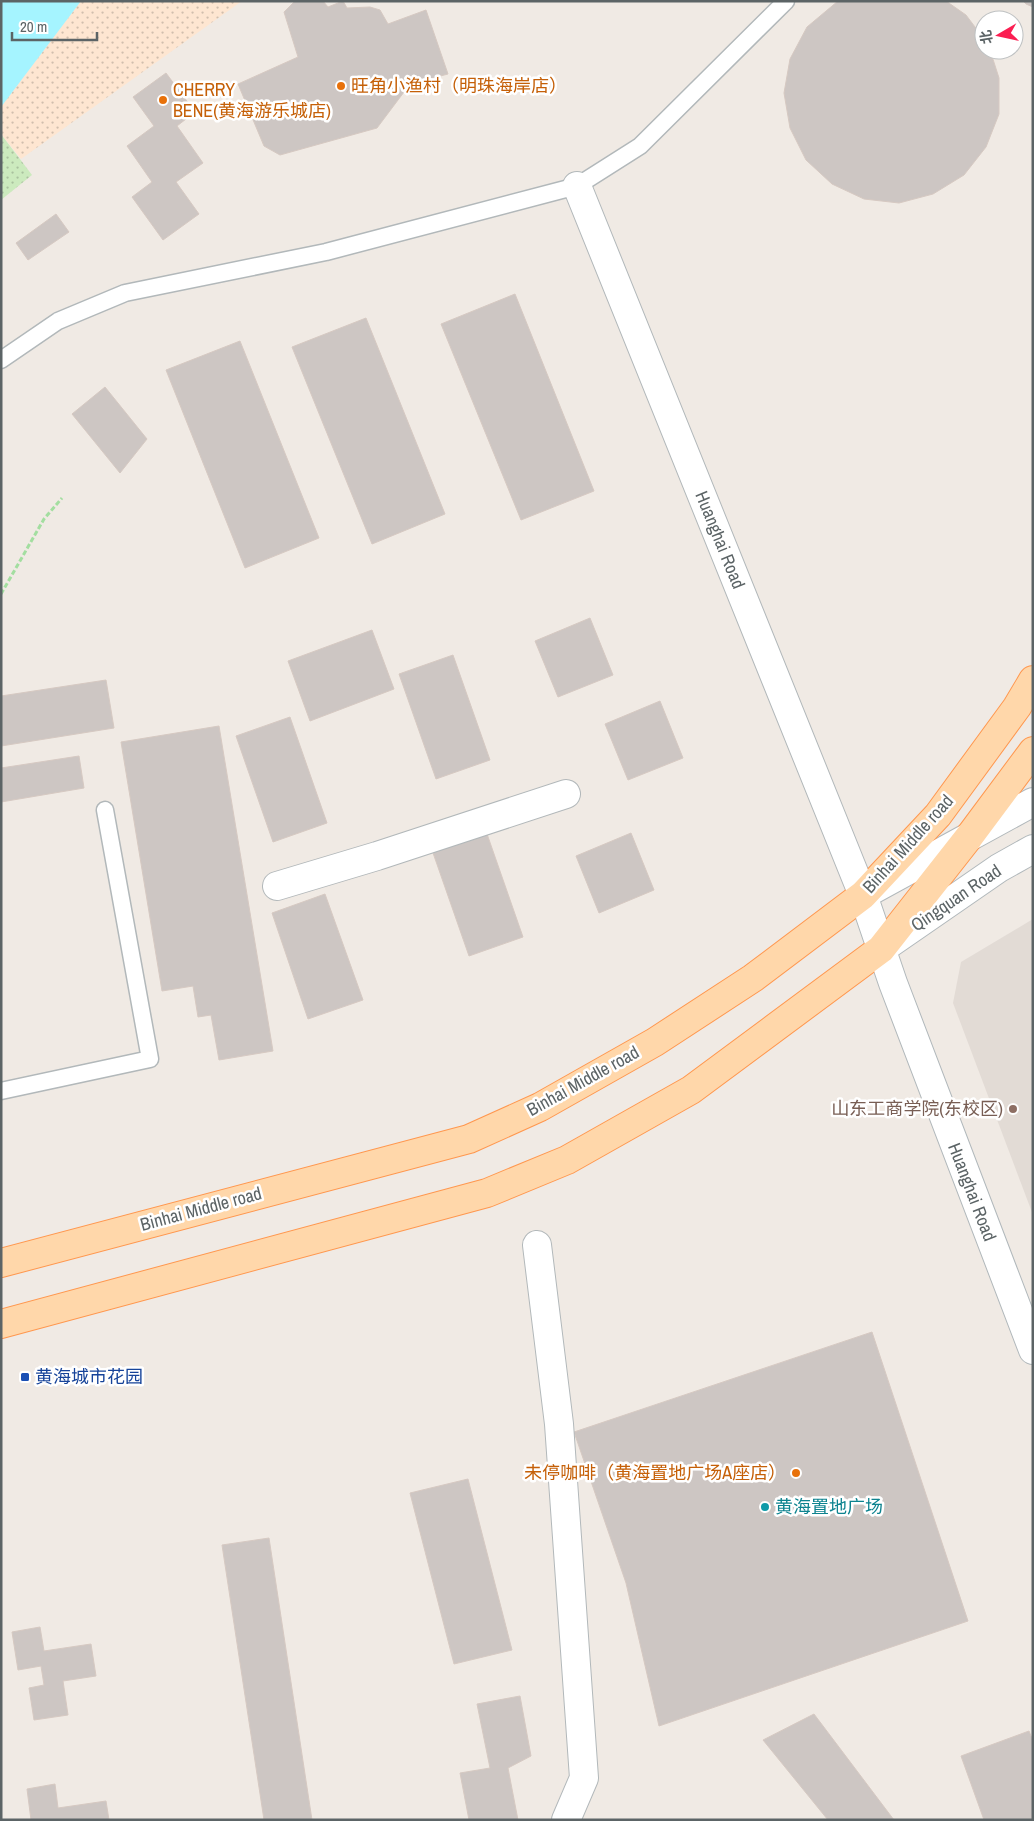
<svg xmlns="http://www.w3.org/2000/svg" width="1034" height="1821" font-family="'Archivo Narrow','Noto Sans SC',sans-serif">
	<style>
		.education { fill: #e2dbd5 }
		.grass { fill: url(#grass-dots) }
		.sand { fill: url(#sand-dots) }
		.water { fill: #a5f4ff }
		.building { fill: #cdc6c3; stroke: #d6c9c2 }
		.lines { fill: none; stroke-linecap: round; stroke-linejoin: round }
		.lane-casing { stroke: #b2b8ba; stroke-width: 19 }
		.street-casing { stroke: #b2b8ba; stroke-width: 30 }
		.secondary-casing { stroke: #b1b8bb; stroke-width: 30 }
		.primary-casing { stroke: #ff974e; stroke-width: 30 }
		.path { stroke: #a3dea0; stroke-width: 3; stroke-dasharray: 5 2.5; stroke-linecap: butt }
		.lane { stroke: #fff; stroke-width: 16 }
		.street { stroke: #fff; stroke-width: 28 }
		.secondary { stroke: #fff; stroke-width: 28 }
		.primary { stroke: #ffd7aa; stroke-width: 28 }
		.food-dot { fill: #e8710a; stroke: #fff; stroke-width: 2 }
		.education-dot { fill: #8d6e63; stroke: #fff; stroke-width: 2 }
		.transit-dot { fill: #1a4fb4; stroke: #fff; stroke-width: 2 }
		.culture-dot { fill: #0f9aa8; stroke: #fff; stroke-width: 2 }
		.labels { text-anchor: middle; stroke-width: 5; stroke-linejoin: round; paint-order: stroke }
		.food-label { font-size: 18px; fill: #c56008; stroke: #fff; text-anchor: start }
		.street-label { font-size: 18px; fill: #5c6466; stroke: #fff }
		.education-label { font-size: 18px; fill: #785e54; stroke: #fff; text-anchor: end }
		.transit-label { font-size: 18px; fill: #164399; stroke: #fff; text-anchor: start }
		.culture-label { font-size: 18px; fill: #0d838f; stroke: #fff; text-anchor: start }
	</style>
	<defs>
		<pattern id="grass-dots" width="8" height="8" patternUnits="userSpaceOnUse" patternTransform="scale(1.25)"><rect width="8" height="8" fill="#cceabe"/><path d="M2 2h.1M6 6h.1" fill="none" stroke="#a9c19e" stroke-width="1.8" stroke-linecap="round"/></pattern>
		<pattern id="sand-dots" width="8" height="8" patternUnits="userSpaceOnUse" patternTransform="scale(1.25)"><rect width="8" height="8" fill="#fee6d1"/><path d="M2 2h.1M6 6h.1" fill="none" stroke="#d1bead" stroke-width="1.8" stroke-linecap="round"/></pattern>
	</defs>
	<rect width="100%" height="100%" fill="#f0eae4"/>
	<path class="education" d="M1033 919V1215L953 1003 961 962Z"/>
	<path class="grass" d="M1 134 32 175 1 200Z"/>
	<path class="sand" d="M81 1H242L21 159 1 134V107Z"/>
	<path class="water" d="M1 1H81L1 107Z"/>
	<path class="building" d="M323 1 328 7 343 1 347 8 370 7 380 10 388 24 426 10 448 74 410 84 377 128 280 155 264 146 238 84 298 57 284 12 295 1Z
		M838 1H946L966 15 984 39V50H990L999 78V114L986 147 964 175 933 194 899 203 864 199 832 184 806 160 790 128 784 93 790 59 807 27Z
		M1023 1H1033V7L1026 4Z
		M166 73 195 112 177 126 203 163 176 182 199 214 163 240 132 197 152 182 127 146 154 126 133 97Z
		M56 214 69 232 28 260 16 243Z
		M515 294 594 491 521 520 441 324Z
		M366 318 445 514 372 544 292 347Z
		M240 341 319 538 245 568 166 370Z
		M105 387 147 439 120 473 72 414Z
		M590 618 613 675 558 697 535 641Z
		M372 630 394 689 310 721 288 661Z
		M453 655 490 760 436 779 399 674Z
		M106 680 114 728 1 746V696Z
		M660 701 683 758 628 780 605 724Z
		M290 717 327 823 273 842 236 736Z
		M219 726 273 1051 219 1060 211 1015 198 1017 193 986 162 991 121 742Z
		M79 756 84 788 1 802V768Z
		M486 831 523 937 469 956 432 850Z
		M631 833 654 890 599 913 576 856Z
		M325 894 363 1000 308 1019 272 913Z
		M872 1332 968 1621 659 1726 626 1583 574 1432Z
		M468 1479 512 1650 454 1664 410 1493Z
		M269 1538 312 1820H264L222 1545Z
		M40 1627 44 1651 91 1644 96 1676 63 1681 68 1715 34 1720 29 1688 44 1685 41 1666 18 1670 12 1632Z
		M520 1696 531 1756 508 1768 518 1820H469L460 1773 490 1768 477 1704Z
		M814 1714 894 1820H828L763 1740Z
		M1029 1731 1033 1741V1820H984L961 1756Z
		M55 1784 58 1808 106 1801 109 1820H31L27 1789Z"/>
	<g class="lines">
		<g class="lane-casing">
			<path id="lane" d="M1 360 58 321 125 293 326 252 577 186 640 146 786 1
				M1 1091 150 1059 105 810"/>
		</g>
		<g class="street-casing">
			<path id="street" d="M577 186 863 895
				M277 886 377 856 566 794
				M537 1245 559 1424 584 1778 566 1820"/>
		</g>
		<g class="secondary-casing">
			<path id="secondary" d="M1033 802 863 895 893 983 1033 1350
				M889 944 999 868 1033 849"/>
		</g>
		<g class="primary-casing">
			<path id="primary" d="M1 1263 469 1139 540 1107 655 1042 753 978 863 895 938 815 1017 707 1033 680
				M1 1324 487 1193 567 1160 691 1090 881 949 969 837 1033 751"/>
		</g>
		<path class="path" d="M1 594 44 519 62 498"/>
		<use href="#lane" class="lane"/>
		<use href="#street" class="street"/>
		<use href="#secondary" class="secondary"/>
		<use href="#primary" class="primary"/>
	</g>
	<g class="food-dot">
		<circle cx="341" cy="86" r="5"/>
		<circle cx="163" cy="100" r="5"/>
		<circle cx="796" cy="1473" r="5"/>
	</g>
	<circle class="education-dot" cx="1013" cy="1109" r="5"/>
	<rect class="transit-dot" x="20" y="1372" width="10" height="10" rx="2.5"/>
	<circle class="culture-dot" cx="765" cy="1507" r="5"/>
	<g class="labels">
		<g class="food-label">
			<text x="351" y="92">旺角小渔村（明珠海岸店）</text>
			<text x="173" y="96">CHERRY<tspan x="173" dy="21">BENE(黄海游乐城店)</tspan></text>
			<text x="786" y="1479" text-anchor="end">未停咖啡（黄海置地广场A座店）</text>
		</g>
		<g class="street-label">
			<text transform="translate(720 540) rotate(68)" y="6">Huanghai Road</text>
			<text transform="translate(908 844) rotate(-48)" y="6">Binhai Middle road</text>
			<text transform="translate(956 898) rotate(-34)" y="6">Qingquan Road</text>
			<text transform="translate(583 1081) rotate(-29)" y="6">Binhai Middle road</text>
			<text transform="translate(972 1192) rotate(69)" y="6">Huanghai Road</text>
			<text transform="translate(201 1209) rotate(-15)" y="6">Binhai Middle road</text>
		</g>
		<g class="education-label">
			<text x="1003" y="1115">山东工商学院(东校区)</text>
		</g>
		<g class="transit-label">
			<text x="35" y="1383">黄海城市花园</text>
		</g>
		<g class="culture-label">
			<text x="775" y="1513">黄海置地广场</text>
		</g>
	</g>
	<rect width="1034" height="1821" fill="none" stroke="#5c6466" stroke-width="5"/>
	<g transform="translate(999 35) rotate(261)"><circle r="24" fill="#ffffff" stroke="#bec1c2"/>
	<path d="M0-4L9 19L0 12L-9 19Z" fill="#fb1f52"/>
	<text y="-8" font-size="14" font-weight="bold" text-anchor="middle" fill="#5c6466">北</text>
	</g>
	<path d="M12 32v8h85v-8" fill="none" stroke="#5c6466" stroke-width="2.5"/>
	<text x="20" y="32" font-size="15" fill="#5c6466" stroke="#ffffff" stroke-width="4" paint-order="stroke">20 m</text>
</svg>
